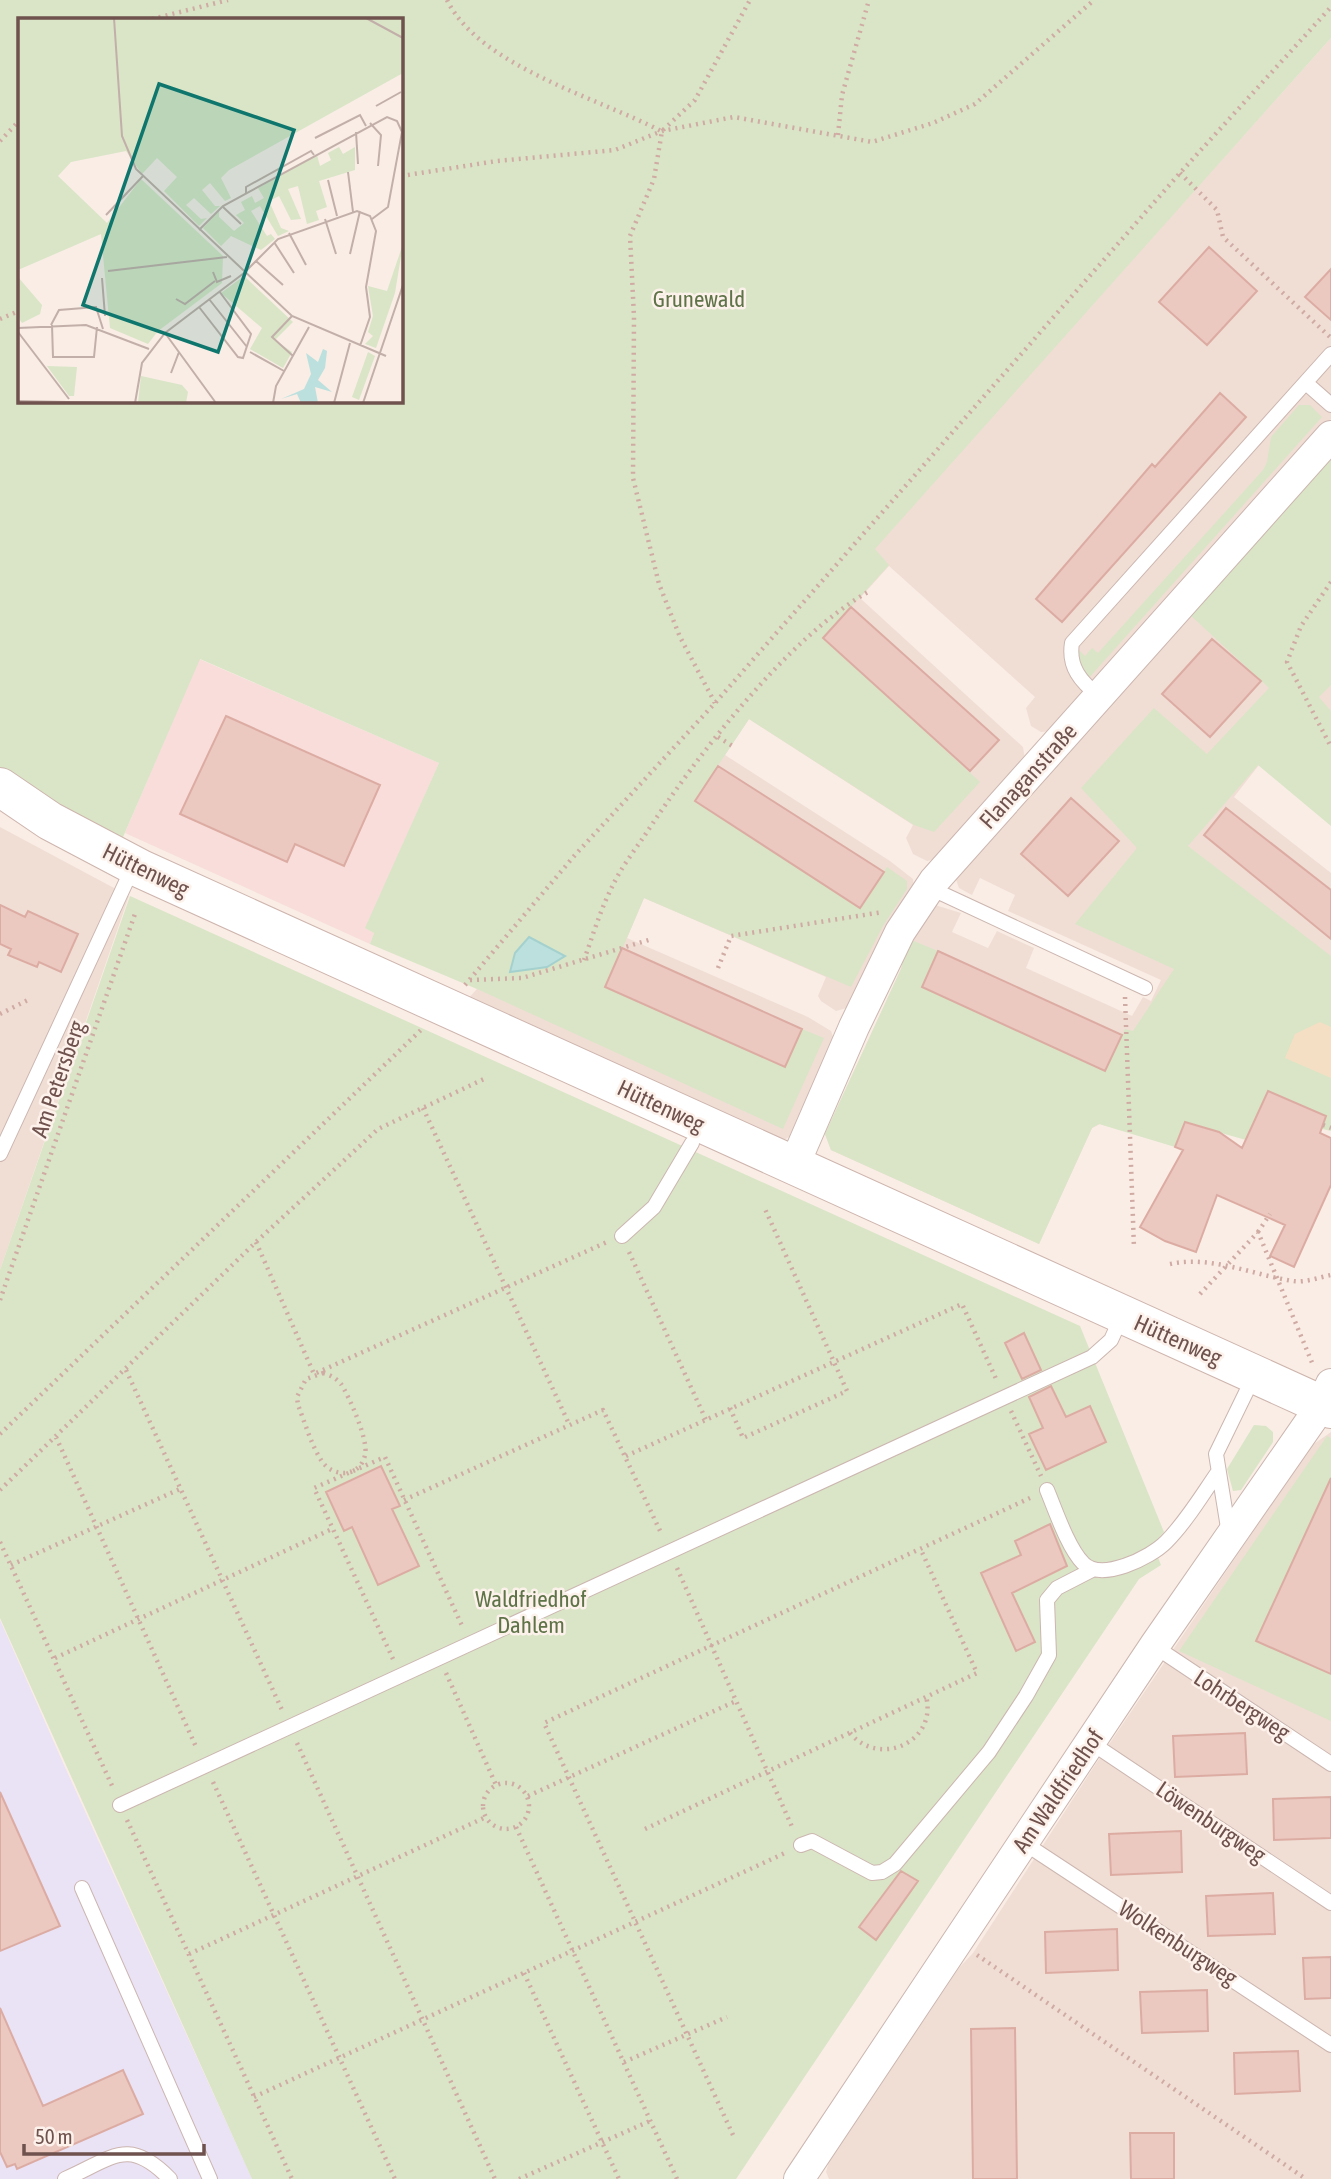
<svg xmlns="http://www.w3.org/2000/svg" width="1331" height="2179" font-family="'Asap Condensed',sans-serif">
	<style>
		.residential { fill: #f0ded5 }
		.commercial { fill: #f8ddda }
		.education { fill: #eae2f5 }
		.green { fill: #d9e5c6; fill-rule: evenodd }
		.sand { fill: #f5dfc4 }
		.water { fill: #bce0de; stroke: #a4d1ce; stroke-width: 2 }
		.building { fill: #ebc8c0; stroke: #dcaca3; stroke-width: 2 }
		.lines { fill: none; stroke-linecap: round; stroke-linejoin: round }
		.service-casing { stroke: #ccb6b0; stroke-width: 16 }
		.minor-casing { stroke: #ccb6b0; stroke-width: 32 }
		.secondary-casing { stroke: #ceb5ae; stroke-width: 40 }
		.path { stroke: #d0aba4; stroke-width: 4.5; stroke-dasharray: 2 5; stroke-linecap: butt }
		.service { stroke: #fff; stroke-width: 14 }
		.minor { stroke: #fff; stroke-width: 30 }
		.secondary { stroke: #fff; stroke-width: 38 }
		.labels { text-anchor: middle; stroke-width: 5; stroke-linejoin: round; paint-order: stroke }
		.park-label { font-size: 23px; fill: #5e7347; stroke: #fdf2eb }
		.street-label { font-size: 23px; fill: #6f524e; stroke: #fdf2eb }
		.inset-road { fill: none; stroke: #c2afa9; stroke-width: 2 }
		.view { fill: #0f766e; fill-opacity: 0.15; stroke: #0f766e; stroke-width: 3.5 }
		.inset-edge { fill: none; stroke: #6f524e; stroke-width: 3.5 }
	</style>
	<rect width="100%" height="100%" fill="#f9ede5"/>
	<path class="residential" d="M1331 38V419L1052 731 1041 732 1031 726 1026 708 1035 697 889 566 860 598 1023 747 1025 759 936 859 927 861 913 854 906 838 913 825 749 719 725 755 890 861 913 879 914 889 850 1007 836 1011 821 1001 818 996 826 977 644 898 627 938 808 1017 831 1031 835 1042 794 1134 784 1140 467 1000Z
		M1331 451V821L1259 765 1234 797 1331 873V1086L1289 1031 1092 1128 1039 1244 831 1150 825 1134 901 969 909 939 935 905 961 913 952 932 988 948 997 931 1034 948 1026 968 1132 1016 1143 997 1151 1001 1161 980 1008 911 1015 895 980 878 972 895 959 888 955 877Z
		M0 827 129 896 0 1270Z
		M1331 1432V2179H829L826 2172 829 2161 959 1968 973 1953 1095 1765 1311 1446Z"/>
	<path class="commercial" d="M199 659 439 763 366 928 374 933 370 944 125 833Z"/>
	<path class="education" d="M0 1620 63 1763 252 2179H0Z"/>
	<path class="green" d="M0 0H1331V38L875 549 889 565 823 638 980 782 934 832 914 825 749 719 695 800 860 908 887 867 907 881V889L883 926 851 987 644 898 606 987 785 1067 802 1029 824 1038 783 1129 477 989 370 944 374 933 365 928 439 763 200 659 120 844 0 773ZM19 19H401V401H19Z
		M1299 405H1310L1322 417 1087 680 1082 670 1078 649 1085 656 1092 648 1098 653 1263 470 1267 462 1271 437Z
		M1331 451V685L1319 697 1331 711V826L1258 765 1311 704 1188 846 1331 956V1131L1258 1114 1246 1140 1186 1123 1175 1147 1099 1124 1092 1128 1039 1244 831 1150 825 1134 901 969 909 939 938 951 922 987 1105 1070 1125 1029 1133 1031 1174 969 1075 924 1137 848 1081 788 1154 708 1207 754 1269 688 1188 613Z
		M130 896 1080 1326 1164 1532 1153 1545 1161 1565 1139 1579 736 2179H252L0 1618V1270Z
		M1254 1425 1266 1426 1273 1432V1442L1241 1490 1233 1491 1227 1469Z
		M1327 1436 1331 1438V1721L1179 1651Z"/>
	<path class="sand" d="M1320 1022 1331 1027V1078L1285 1058 1295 1034Z"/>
	<path class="water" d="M529 937 565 956 547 967 510 972 515 953Z"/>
	<path class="building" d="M1209 247 1257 291 1207 345 1159 302Z
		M1331 269V320L1305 297Z
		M1220 393 1246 417 1062 622 1036 599 1152 464 1155 467Z
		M851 607 999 740 970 771 823 638Z
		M1212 639 1261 681 1210 737 1162 694Z
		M226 716 380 785 344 866 295 844 287 862 180 814Z
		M718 766 884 872 860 908 695 801Z
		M1071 798 1119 841 1068 896 1021 854Z
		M1226 808 1331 890V939L1204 835Z
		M0 905 25 917 28 911 78 934 61 972 39 962 37 967 8 955 11 949 0 944Z
		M622 948 802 1029 785 1067 605 987Z
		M938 951 1122 1035 1105 1071 922 987Z
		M1268 1091 1326 1116 1320 1133 1331 1138V1185L1294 1267 1270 1256 1285 1225 1217 1195 1196 1252 1165 1241 1140 1227 1183 1150 1175 1147 1185 1122 1219 1132 1242 1148Z
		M1024 1333 1041 1370 1022 1379 1005 1343Z
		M1051 1386 1066 1417 1090 1406 1106 1442 1046 1470 1029 1434 1043 1428 1029 1397Z
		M381 1466 400 1506 392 1509 419 1566 378 1585 352 1527 344 1531 326 1492Z
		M1331 1478V1674L1256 1641Z
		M1050 1524 1067 1566 1012 1593 1035 1642 1016 1651 981 1573 1021 1555 1015 1541Z
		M1245 1733 1247 1774 1175 1777 1173 1736Z
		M0 1792 60 1926 0 1951Z
		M1331 1797V1838L1274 1840 1273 1799Z
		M1181 1831 1182 1872 1111 1875 1109 1834Z
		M901 1871 918 1881 876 1940 859 1927Z
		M1273 1893 1275 1934 1208 1936 1206 1896Z
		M1117 1929 1118 1970 1046 1973 1045 1932Z
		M1331 1957V1998L1305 1999 1303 1958Z
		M1207 1990 1208 2031 1142 2033 1140 1992Z
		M0 2008 43 2106 123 2070 143 2114 17 2169 15 2164 7 2167 0 2152Z
		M1015 2028 1017 2179H973L971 2029Z
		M1298 2051 1300 2091 1235 2094 1234 2053Z
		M1130 2133H1174V2179H1131Z"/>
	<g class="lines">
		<g class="service-casing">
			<path id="service" d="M1306 383 1331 405
				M1099 696C1081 682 1068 667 1072 643L1331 354
				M930 888 1145 988
				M0 1154 133 867
				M622 1236 654 1207 692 1143
				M1047 1490C1055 1509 1068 1548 1083 1563 1101 1582 1150 1558 1166 1542 1186 1522 1202 1495 1218 1472
				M1229 1534 1216 1454 1254 1376
				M1154 1646 1331 1764
				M1090 1742 1331 1903
				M120 1805 1092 1357 1111 1340 1122 1316
				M1024 1843 1331 2045
				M801 1845 812 1841 872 1873 882 1872 895 1864 989 1752 1026 1696 1049 1655 1047 1600 1057 1588 1092 1570
				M82 1888 210 2179
				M65 2179C113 2158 128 2136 170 2179"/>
		</g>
		<g class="minor-casing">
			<path id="minor" d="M795 1163 854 1027 900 932 934 881 1331 436
				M799 2179 1155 1645 1321 1406 1331 1384"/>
		</g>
		<g class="secondary-casing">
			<path id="secondary" d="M0 787 50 821 141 869 1331 1409"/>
		</g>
		<path class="path" d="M447 0C479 66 598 98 661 131
			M152 19 228 0
			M838 135 842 95 869 0
			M0 141 19 121
			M1180 173 1217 210 1223 237 1330 337
			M401 176 497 161 615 150 662 131 734 117 872 142 933 123 975 104 1094 0
			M0 319 19 311
			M1331 582 1301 626 1287 662 1331 747
			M715 703 680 637 659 584 633 478 634 317 630 236 654 179 662 131 695 100 750 0
			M718 737 734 747
			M584 960C593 935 601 908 613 885 621 868 634 851 645 835 696 757 787 638 868 592
			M718 968 731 936 883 912
			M470 980 522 978 652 939
			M465 985 575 855 715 703 1180 173 1331 7
			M1125 997 1134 1248
			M0 1014 28 1000
			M423 1108 569 1424
			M1323 1125 1331 1128
			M1258 1232 1270 1214
			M256 1242 314 1374 607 1242
			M629 1252 706 1420
			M1170 1264C1211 1255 1253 1275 1293 1281 1305 1283 1320 1277 1331 1275
			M1200 1294 1258 1232 1313 1365
			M0 1300 136 911
			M126 1370 282 1710
			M323 1373C330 1375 336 1378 341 1384 349 1396 369 1441 365 1455 360 1478 332 1478 321 1460 311 1444 305 1423 298 1405L297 1397 306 1379Z
			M730 1408 743 1438 847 1391 765 1209
			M1011 1411 1041 1476
			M0 1434 423 1028
			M56 1437 197 1749
			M626 1456 962 1304 997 1381
			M0 1490 256 1242 378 1129 484 1079
			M404 1500 603 1410 662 1535
			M0 1542 114 1790
			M11 1565 180 1489
			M677 1568 793 1829
			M55 1658 332 1529
			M393 1659 314 1488 385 1457 463 1628
			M446 1673 496 1785
			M850 1733C879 1768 938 1742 926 1696
			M297 1743 495 2179
			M213 1782 395 2179
			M483 1806a23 23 0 1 1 46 0a23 23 0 1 1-46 0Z
			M528 1796 736 1701
			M127 1820 292 2179
			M516 1827 677 2179
			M645 1829 977 1673 921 1550
			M189 1954 486 1817
			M977 1955 1306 2179
			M524 1973 619 2179
			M624 2062 727 2017
			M254 2097 785 1853
			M733 2135 544 1723 1030 1498
			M519 2179 650 2121"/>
		<use href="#service" class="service"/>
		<use href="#minor" class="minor"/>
		<use href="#secondary" class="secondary"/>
	</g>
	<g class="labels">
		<g class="park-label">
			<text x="699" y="307">Grunewald</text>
			<text x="531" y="1607">Waldfriedhof<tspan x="531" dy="26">Dahlem</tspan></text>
		</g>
		<g class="street-label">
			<text transform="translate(1028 776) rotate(-48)" y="8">Flanaganstraße</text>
			<text transform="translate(146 870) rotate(26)" y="8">Hüttenweg</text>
			<text transform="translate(58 1079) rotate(-71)" y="8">Am Petersberg</text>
			<text transform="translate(661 1106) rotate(25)" y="8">Hüttenweg</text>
			<text transform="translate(1178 1340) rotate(24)" y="8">Hüttenweg</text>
			<text transform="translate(1242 1705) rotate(33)" y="8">Lohrbergweg</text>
			<text transform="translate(1058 1791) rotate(-56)" y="8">Am Waldfriedhof</text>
			<text transform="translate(1211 1822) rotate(34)" y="8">Löwenburgweg</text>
			<text transform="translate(1178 1943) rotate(33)" y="8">Wolkenburgweg</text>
		</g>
	</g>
	<g transform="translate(18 18)">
		<rect width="385" height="385" fill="#f9ede5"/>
		<path d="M0 0H385V55L211 152 203 160 213 180 207 183 192 165 184 172 197 188H202L193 196 176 180 168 187 183 201 189 200 181 208 146 173 159 159 139 140 124 156 108 133 53 144 40 158 89 205 123 161 205 238 204 265 140 313 130 326 92 310 83 216 0 252ZM321 129 325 136 337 129V152L301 163 309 189 298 193 301 202 289 206 280 168 270 171 283 201 273 202 261 178 251 183 263 210 271 213 260 218 242 188 233 193 249 218 253 216 257 221 243 232 213 218 203 228 185 210 201 193V199L216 213 226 205 218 197 227 192 223 184 234 178 237 185 246 180 240 170 299 137 302 148 313 142 310 135ZM385 226 377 275 358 330 347 326 355 318 350 314 355 298 350 268 369 273ZM226 258 275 304 257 322 274 334 265 350 232 331 244 310 203 275ZM0 259 24 287 22 296 4 305 0 299ZM350 334 357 338 341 382 334 379ZM29 348 59 349 56 378H51ZM123 358 164 367 170 374 168 385H120Z" fill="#d9e5c6"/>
		<path d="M305 331 309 333 307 350 300 362 314 374 297 369 300 385H283L279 376 263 381 286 371 293 356 288 335 300 344Z" fill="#bce0de"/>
		<path class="inset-road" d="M96 0 104 118 118 151 274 298 368 338M348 0 385 20M358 88 383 74M352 105 363 117 360 148M338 114 340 146M297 120 342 97 348 108M330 154 335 194M310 162 319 198M228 175V169L293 133 296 137M205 189 223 206M88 197 125 158M307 201 318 236M181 212 205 188 369 99 379 103 384 114 370 189 354 201M271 215 288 247M256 224 276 255M332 236 342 193M238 243 265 267M90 253 209 239M195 254 199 264 213 258M84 260 87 298M158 281 167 286 197 263M191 281 229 329M181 289 220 339 225 340 233 316 201 273M274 298 254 319 275 338M33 307 41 292 78 289 85 311M34 307 35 339H76L79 309M0 310 68 307 131 331M0 314 51 381M147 315 198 385M232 334 266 353M153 355 161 334M0 383 98 385M117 385 124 345 147 315 226 255 260 221 339 193 352 198 358 213 348 269 352 299 342 328M255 385 258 368 291 309M316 385 332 325M345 385 385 267"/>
		<path class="view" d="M141 66 276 112 200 334 65 287Z"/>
		<rect width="385" height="385" class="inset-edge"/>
	</g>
	<path d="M24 2144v10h180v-10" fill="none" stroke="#6f524e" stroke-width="3.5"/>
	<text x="35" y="2144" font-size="21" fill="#6f524e" stroke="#fdf2eb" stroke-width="5" paint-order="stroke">50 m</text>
</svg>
